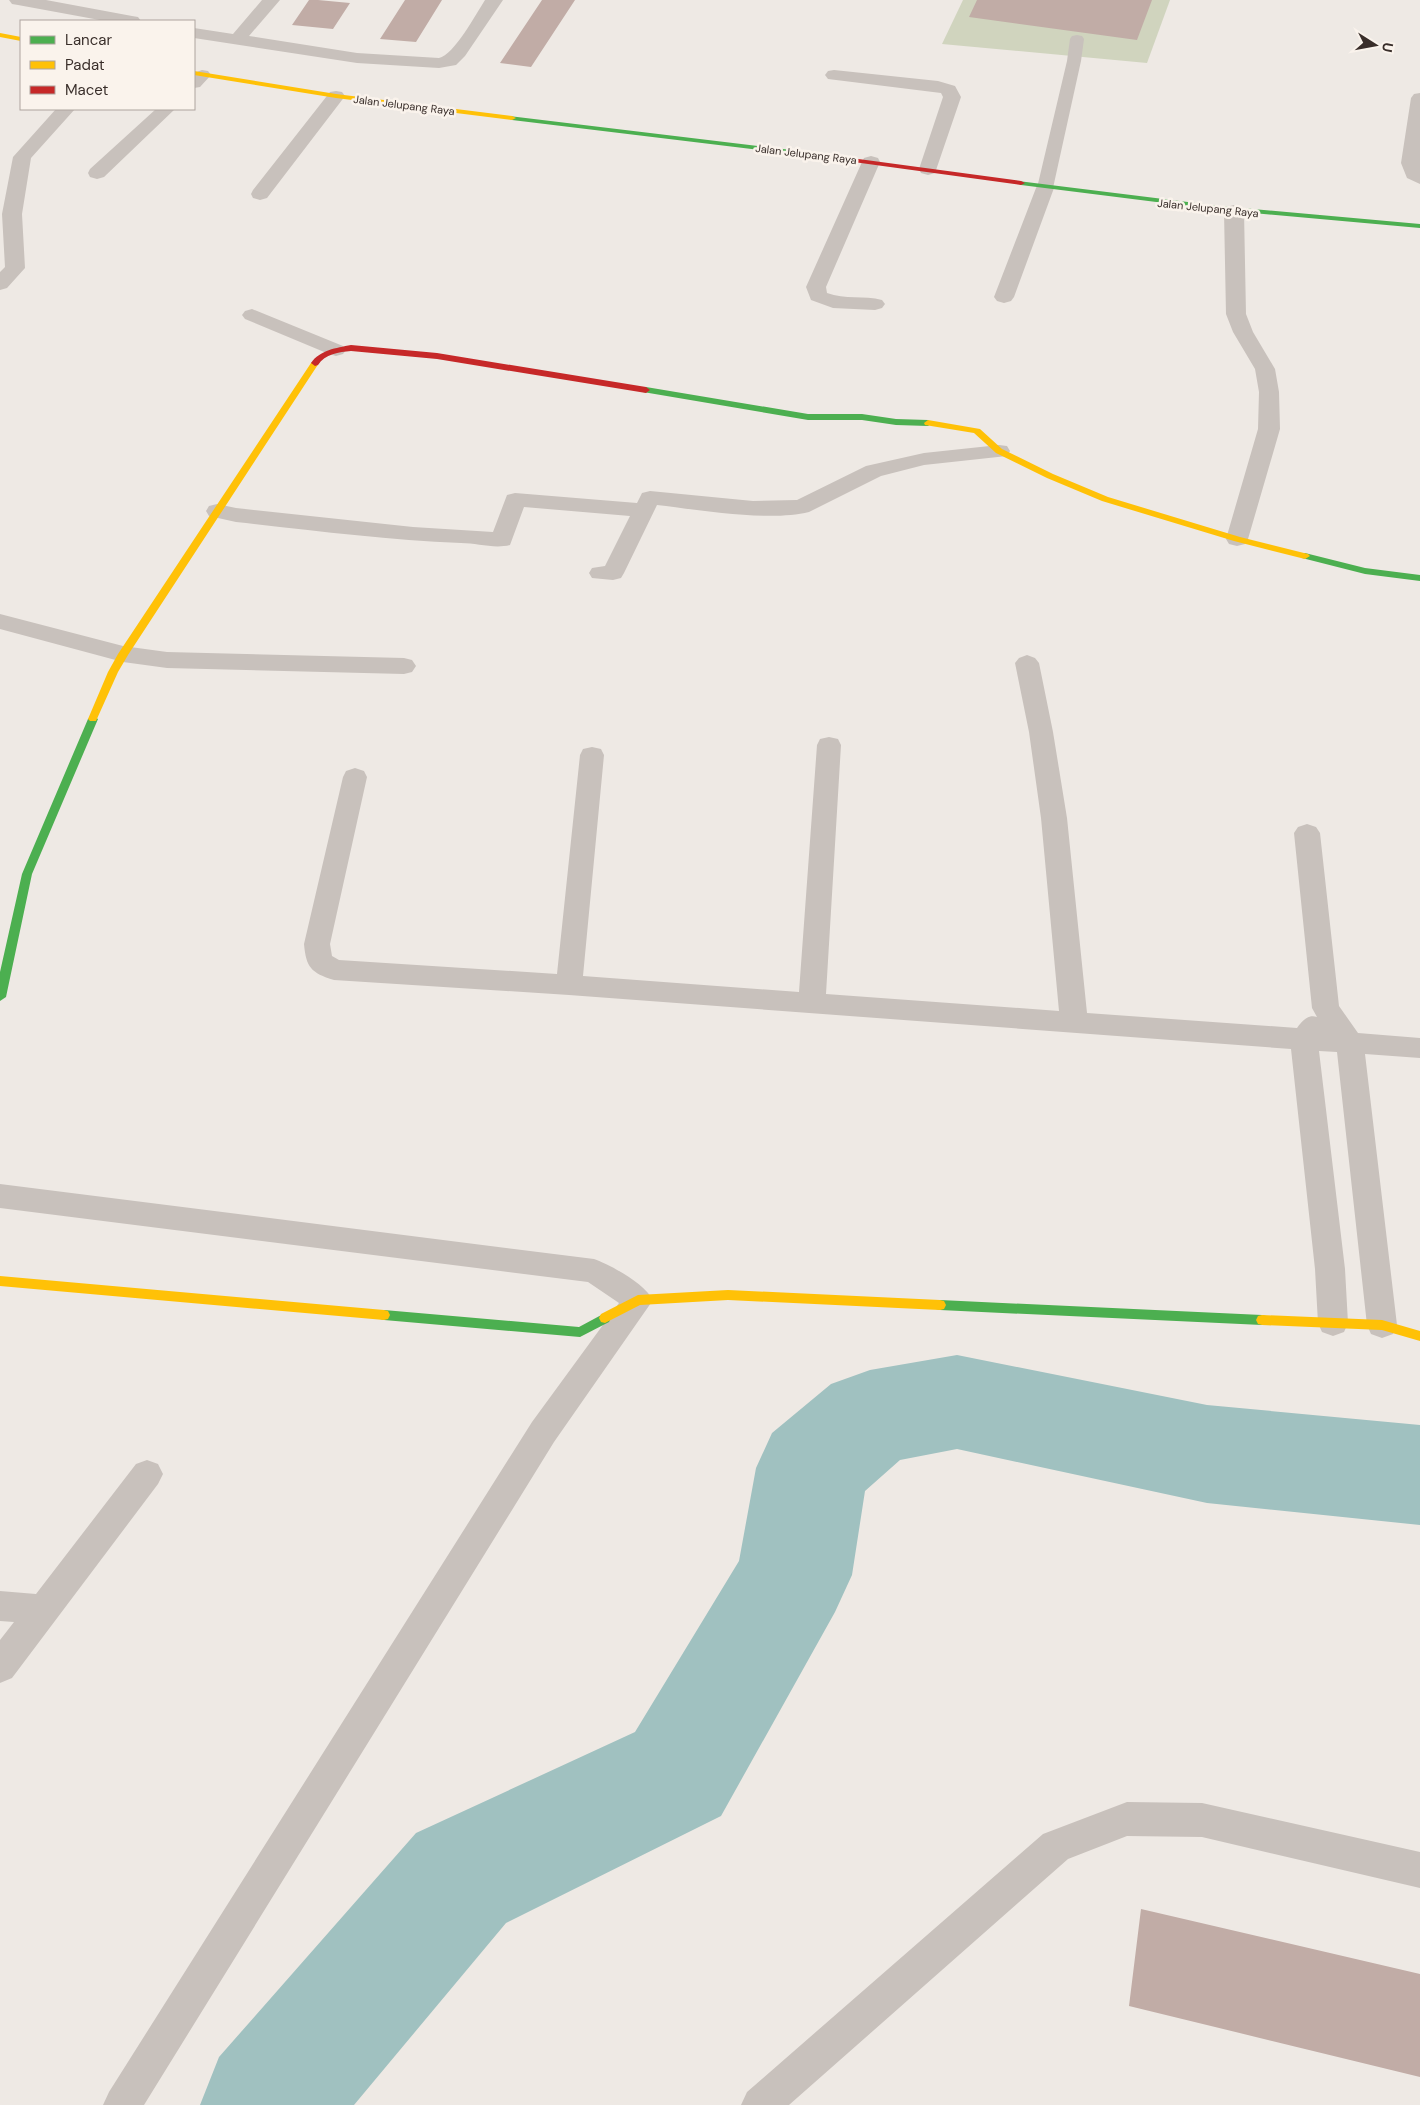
<svg xmlns="http://www.w3.org/2000/svg" width="1420" height="2105" font-family="'DM Sans',sans-serif">
	<style>
		.green { fill: #d0d4be }
		.lines { fill: none; stroke-linecap: round; stroke-linejoin: round }
		.river { fill: #a0c1c0; fill-rule: evenodd }
		.building { fill: #c1aca6 }
		.lane { fill: #c8c1bc; fill-rule: evenodd }
		.street { fill: #c8c1bc; fill-rule: evenodd }
		.fast { fill: #4caf50; fill-rule: evenodd }
		.slow { fill: #ffc107; fill-rule: evenodd }
		.jam { fill: #c62828; fill-rule: evenodd }
		.labels { text-anchor: middle; stroke-width: 5; stroke-linejoin: round; paint-order: stroke }
		.far-street-label { font-size: 11px; fill: #392e2a; stroke: #faf3ec }
	</style>
	<rect width="100%" height="100%" fill="#eee9e4"/>
	<path class="green" d="M963 0H1170L1147 63 942 44Z"/>
	<g class="lines">
		<path class="river" d="M957 1355 1207 1405 1420 1425V1525L1207 1503 957 1449 900 1460 865 1491 852 1575 835 1612 721 1816 506 1923 354 2105H200L219 2057 416 1833 635 1732 739 1561 756 1468 772 1433 831 1384 870 1370Z"/>
	</g>
	<path class="building" d="M309 0H318L350 3 333 29 292 25Z
		M405 0H442L416 42 380 39Z
		M542 0H575L531 67 500 63Z
		M977 0H1152L1137 40 969 17Z
		M1141 1909 1420 1974V2077L1129 2006Z"/>
	<g class="lines">
		<path class="lane" d="M1077 35 1082 36 1084 39 1081 61 1053 188 1050 191H1040L1037 188 1067 61 1070 39 1072 36Z"/>
		<path class="street" d="M9 0H46L132 16 138 17 141 21H105L18 5 12 4Z
			M262 0H280L249 36 357 53 439 58C454 55 476 14 485 0H503L465 56 456 65 439 68 357 63 194 38V28L233 34Z
			M202 70 208 71 211 75 200 87 194 88V73Z
			M834 70 938 81 955 86 961 97 935 173 928 175 921 173 919 169 943 97 941 93 828 79 825 75 828 71Z
			M336 91 342 92 345 96 342 100 267 198 260 200 253 198 251 194 253 190 330 92Z
			M1420 93V184L1407 178 1401 163 1411 98 1414 94Z
			M56 109H75L31 158 22 214 25 268 7 288 0 290V272L5 267 2 214 13 157Z
			M156 109H175L104 177 97 179 90 177 88 173 90 169Z
			M871 156 878 158 880 162 826 287 827 293C845 300 864 295 882 300L885 304 882 308 875 310 833 308 811 300 806 287 862 162 864 158Z
			M1045 182 1052 184 1054 188 1014 297 1011 301 1004 303 997 301 994 297 1036 188 1038 184Z
			M1234 205 1241 207 1244 211 1246 314 1253 332 1275 369 1279 392 1280 429 1248 539 1245 544 1237 546 1229 544 1226 539 1258 429 1259 392 1255 369 1233 332 1226 314 1224 211 1227 207Z
			M252 309 343 346 346 350 343 354 336 356 329 354 245 319 242 315 245 311Z
			M999 445 1007 446 1010 451 1007 456 924 465 881 476 809 512C769 522 700 510 657 505L624 573 621 578 613 580 592 578 589 573 592 568 605 566 630 516 524 507 510 545C494 549 477 543 461 543 385 540 311 530 236 522L209 516 206 511 209 506 217 504 236 508 413 527 493 532 507 495 515 493 637 503 642 493 650 491 753 501 797 500 866 466 924 453Z
			M0 614 123 646 167 652 404 658 412 660 416 666 412 672 404 674 167 668 123 662 0 629Z
			M1027 655 1035 658 1039 663 1053 732 1067 818 1087 1013 1297 1028C1302 1021 1308 1014 1317 1017L1312 1008 1294 833 1298 827 1307 824 1316 827 1320 833 1339 1006 1358 1033 1420 1038V1058L1365 1054 1397 1325 1393 1334 1382 1338 1371 1334 1367 1325 1337 1052 1319 1051 1345 1269 1348 1323 1344 1332 1333 1336 1322 1332 1318 1323 1315 1269 1291 1049 569 995 334 980C311 973 306 967 304 944L343 777 346 771 355 768 364 771 367 777 330 944 332 956 339 960 557 974 580 755 583 749 592 747 601 749 604 755 583 976 799 992 817 745 820 739 829 737 838 739 841 745 826 994 1059 1011 1041 818 1029 732 1015 663 1019 658Z
			M0 1184 594 1259C611 1265 645 1284 653 1300L554 1442 144 2105H103L109 2092 532 1422 619 1303 588 1282 0 1208Z
			M147 1460 158 1464 163 1474 158 1484 12 1678 0 1683V1640L14 1622 0 1621V1591L36 1594 136 1464Z
			M1127 1802 1202 1803 1420 1852V1888L1202 1837 1127 1836 1068 1859 789 2105H741L747 2092 1043 1834Z"/>
		<path class="fast" d="M509 116 817 153 821 155 817 157 512 120 508 118Z
			M1018 181 1220 206 1420 224V228L1220 210 1021 185 1017 183Z
			M646 387 808 414H862L896 419 928 420 932 423 928 426 896 425 862 420H808L643 392V388Z
			M1305 553 1365 568 1420 575V581L1365 574 1302 558 1300 556Z
			M93 716 98 719 32 874 6 997 0 1001V972L22 874 88 719Z
			M940 1300 1262 1315 1266 1316 1268 1320 1266 1324 1262 1325 940 1310 936 1309 934 1305 936 1301Z
			M384 1310 579 1327 605 1313 609 1314 611 1318 609 1322 580 1337 384 1320 380 1319 378 1315 380 1311Z"/>
		<path class="slow" d="M0 33 21 37V41L0 37Z
			M194 71 336 94 512 116 516 118 512 120 336 98 194 75Z
			M315 360 319 363 128 655 118 672 96 721H90L88 719 108 672 118 654 311 363Z
			M928 420 980 429 1002 449 1053 474 1108 497 1240 537 1308 554 1310 556 1305 559 1234 541 1102 501 1047 478 996 453 974 433 925 425 924 423Z
			M0 1276 384 1310 388 1311 390 1315 388 1319 384 1320 0 1286Z
			M728 1290 940 1300 944 1301 946 1305 944 1309 940 1310 728 1300 640 1305 605 1323 601 1322 599 1318 601 1314 638 1295Z
			M1262 1315 1382 1320 1420 1331V1341L1382 1330 1262 1325 1258 1324 1256 1320 1258 1316Z"/>
		<path class="jam" d="M814 153 1021 181 1025 183 1021 185 817 157 813 155Z
			M351 345 437 353 646 387 650 390 646 393 437 359 351 351C339 352 325 354 318 365L315 366 311 363C320 350 336 348 351 345Z"/>
	</g>
	<g class="labels">
		<g class="far-street-label">
			<text transform="translate(404 105) rotate(7)" y="4">Jalan Jelupang Raya</text>
			<text transform="translate(806 154) rotate(7)" y="4">Jalan Jelupang Raya</text>
			<text transform="translate(1208 208) rotate(6)" y="4">Jalan Jelupang Raya</text>
		</g>
	</g>
	<rect x="20" y="20" width="175" height="90" fill="#faf3ec" stroke="#ada49e"/>
	<rect x="30" y="36" width="25" height="8" fill="#4caf50" stroke="#ada49e"/>
	<text x="65" y="45" font-size="15" fill="#392e2a">Lancar</text>
	<rect x="30" y="61" width="25" height="8" fill="#ffc107" stroke="#ada49e"/>
	<text x="65" y="70" font-size="15" fill="#392e2a">Padat</text>
	<rect x="30" y="86" width="25" height="8" fill="#c62828" stroke="#ada49e"/>
	<text x="65" y="95" font-size="15" fill="#392e2a">Macet</text>
	<g transform="translate(1375 45) rotate(101)" stroke="#faf3ec" stroke-width="4" paint-order="stroke">
	<path d="M0-4L9 19L0 12L-9 19Z" fill="#392e2a"/>
	<text y="-8" font-size="14" font-weight="bold" text-anchor="middle" fill="#392e2a">U</text>
	</g>
</svg>
